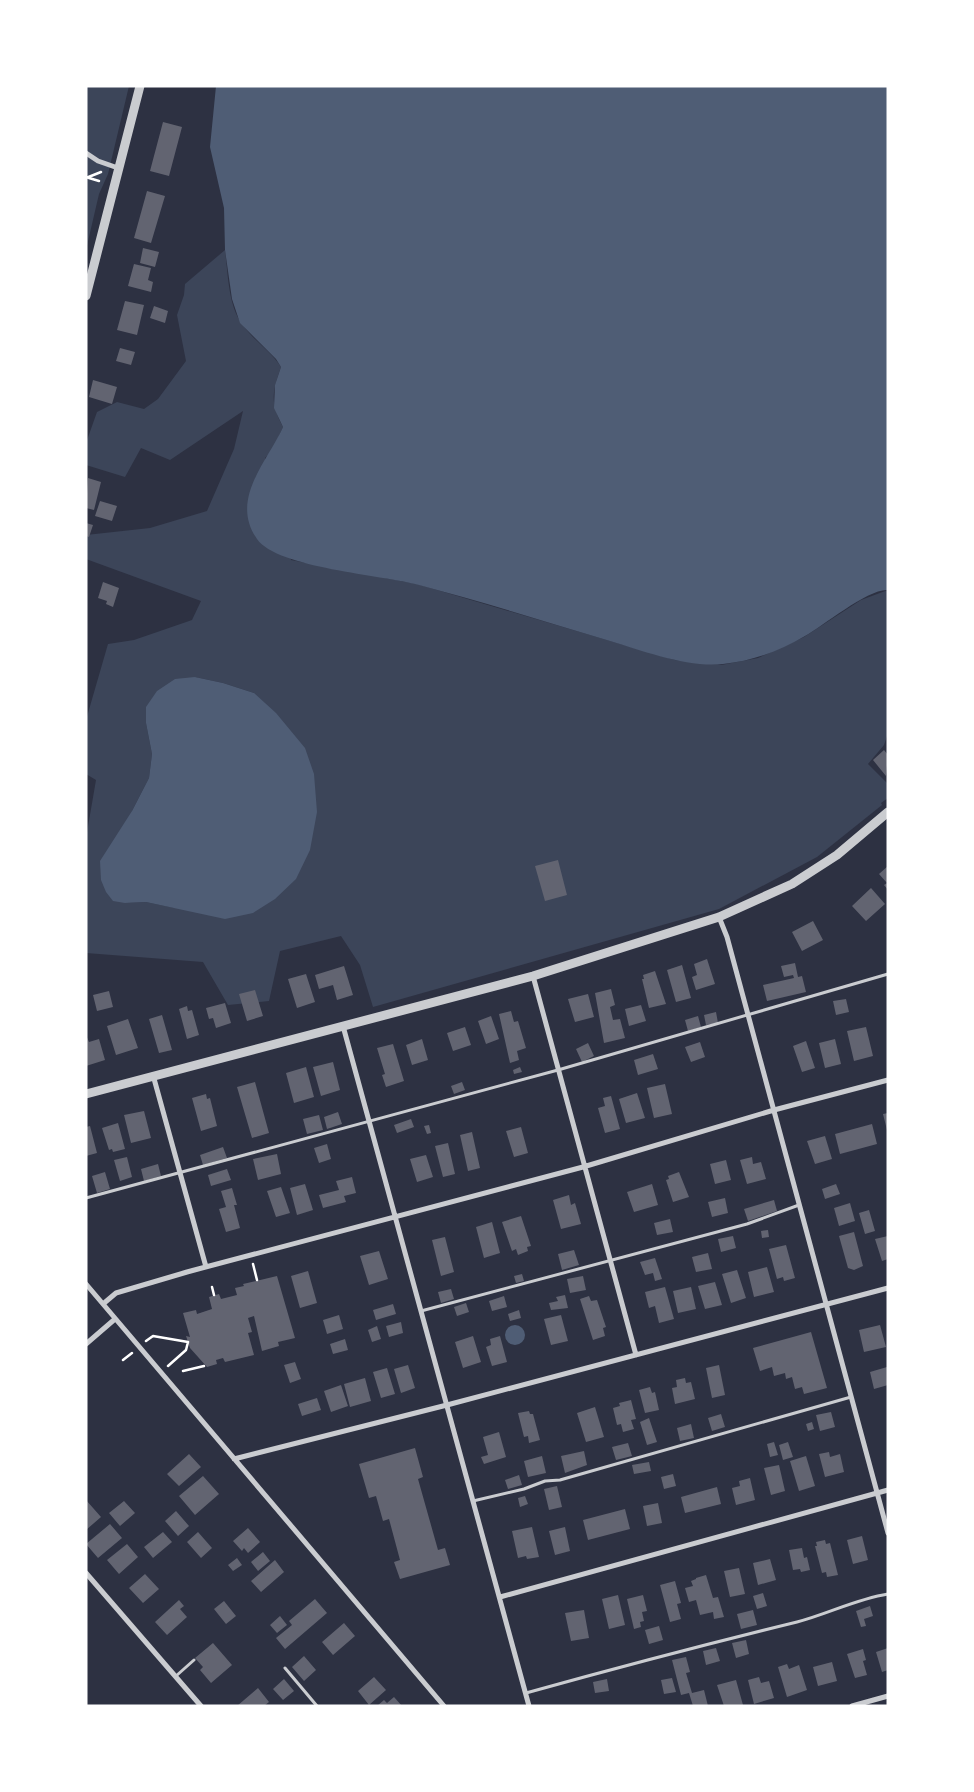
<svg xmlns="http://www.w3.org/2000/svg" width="974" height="1792" font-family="'DejaVu Sans',sans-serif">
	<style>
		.green { fill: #3c4559; fill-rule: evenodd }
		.water { fill: #4f5d75 }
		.building { fill: #626471 }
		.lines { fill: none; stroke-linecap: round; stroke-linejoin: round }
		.path { stroke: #fff; stroke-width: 2.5 }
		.service { stroke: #caccd0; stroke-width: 3 }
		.minor { stroke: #caccd0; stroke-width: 5 }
		.tertiary { stroke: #caccd0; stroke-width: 9 }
	</style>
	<rect width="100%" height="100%" fill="#2d3142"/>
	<path class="green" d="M86 86H129L108 174 99 194 86 250Z
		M225 250C228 273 228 305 242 324 253 340 271 351 281 367 272 393 270 402 283 427L273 450 265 458 291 560 417 584 675 660 721 665 758 658 804 637 861 600 888 590V733L884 745 868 764 888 784V798L881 803 882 805 817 857 719 909 373 1007 360 965 341 936 280 951 269 1001 228 1005 203 962 86 953V838L96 780 86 774V720L108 644 134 640 192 620 201 601 86 559V535L150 528 207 511 234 449 243 411 170 460 141 448 125 477 86 465V443L97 412 117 402 144 409 158 399 186 361 177 315 184 295 185 284ZM195 677 223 683 254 693 175 908 146 902 125 903 132 811 149 778 152 754 146 723Z"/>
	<path class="water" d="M216 86H888V590C869 588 823 626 805 636 780 651 752 661 723 664 689 668 643 651 610 641 547 622 483 602 419 585 383 575 277 568 257 539 229 499 268 461 283 427L274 408 275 385 281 367 276 359 240 323 232 299 225 250 224 208 210 147Z
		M195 677 223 683 254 693 276 713 305 748 314 774 317 812 310 850 296 879 275 899 253 913 225 919 146 902 125 903 113 901 106 892 101 880 100 861 132 811 149 778 152 754 146 723V707L157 691 175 679Z
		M505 1335a10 10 0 1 1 20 0a10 10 0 1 1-20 0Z"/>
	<path class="building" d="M163 122 182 127 169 176 150 171Z
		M147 191 165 196 151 243 134 238Z
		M143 248 159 252 155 267 140 263Z
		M134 264 151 268 148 280 153 282 151 292 128 286Z
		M125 301 144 305 137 335 117 330Z
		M154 306 168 311 165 323 150 318Z
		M120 348 135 352 131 365 116 361Z
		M93 380 117 387 112 404 89 397Z
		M88 478 101 482 94 510 86 508Z
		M100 501 117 506 112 521 95 516Z
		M86 523 93 525 89 537 86 536Z
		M103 582 119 588 113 607 106 604 107 601 98 598Z
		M884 750 888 755 886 776 873 760Z
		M558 860 567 895 545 901 535 866Z
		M888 866V890L884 885 887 883 879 874Z
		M871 888 885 904 866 921 852 906Z
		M813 921 823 940 802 951 792 932Z
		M707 959 715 984 696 990 692 977 697 975 694 964Z
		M795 963 798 977 802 976 806 992 767 1001 763 985 794 978 793 975 784 977 781 966Z
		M682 965 691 998 676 1002 667 970Z
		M344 966 353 995 337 1000 333 985 319 989 315 975Z
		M655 971 666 1004 649 1008 642 979H644L643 975Z
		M306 974 315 1002 297 1008 288 979Z
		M611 989 615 1005 610 1007 613 1020 620 1019 625 1038 604 1043 595 993Z
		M255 990 263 1016 247 1021 239 994Z
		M109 991 113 1007 97 1011 93 995Z
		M588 994 594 1017 575 1022 568 999Z
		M846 999 849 1012 836 1015 833 1001Z
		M225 1003 231 1023 216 1028 213 1018 209 1019 206 1008Z
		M641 1005 646 1021 629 1026 625 1009Z
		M187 1006 188 1011 192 1010 199 1035 187 1039 179 1009Z
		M511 1011 514 1022 518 1021 526 1048 517 1051 519 1060 510 1063 499 1014Z
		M716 1012 718 1023 706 1025 704 1015Z
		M162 1015 172 1050 159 1053 149 1019Z
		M491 1016 499 1039 486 1044 478 1021Z
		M698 1016 701 1027 688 1031 685 1020Z
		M128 1019 138 1048 116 1055 107 1026Z
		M465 1027 471 1045 453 1051 447 1033Z
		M866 1027 873 1056 854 1061 847 1031Z
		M86 1035 89 1042 99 1039 105 1060 86 1066Z
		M422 1039 428 1060 412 1065 406 1045Z
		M835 1039 841 1064 825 1068 819 1043Z
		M806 1041 815 1068 802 1072 793 1046Z
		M700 1042 705 1057 691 1062 685 1047Z
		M588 1043 594 1056 582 1062 576 1049Z
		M393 1044 404 1081 386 1087 382 1075 385 1074 377 1048Z
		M653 1054 658 1069 638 1075 634 1060Z
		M333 1062 340 1090 321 1096 313 1067Z
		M306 1067 314 1097 294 1103 286 1073Z
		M520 1067 522 1072 514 1074 513 1070Z
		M255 1082 269 1133 252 1138 237 1087Z
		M462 1082 465 1090 454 1094 451 1086Z
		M665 1084 672 1114 654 1118 647 1088Z
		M637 1093 645 1118 626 1123 619 1099Z
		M206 1094 207 1099 210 1098 217 1126 201 1131 192 1098Z
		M611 1096 620 1129 605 1133 598 1108 605 1106 603 1098Z
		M144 1111 151 1138 131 1143 124 1115Z
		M338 1112 342 1124 327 1129 324 1117Z
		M888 1113V1130H887L883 1114Z
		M319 1115 323 1130 307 1134 303 1119Z
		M411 1119 414 1127 397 1133 394 1125Z
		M118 1123 125 1149 113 1152 112 1149 109 1150 102 1128Z
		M872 1124 877 1144 840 1154 835 1134Z
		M429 1125 431 1133 427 1134 424 1126Z
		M90 1126 97 1153 86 1156V1127Z
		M521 1127 528 1153 514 1157 506 1131Z
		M472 1132 480 1168 468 1171 460 1135Z
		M825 1136 832 1159 815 1164 807 1141Z
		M448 1143 455 1174 443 1177 435 1146Z
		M327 1144 331 1159 319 1163 314 1148Z
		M223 1147 227 1158 203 1165 200 1155Z
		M277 1154 281 1174 258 1180 253 1159Z
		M426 1155 433 1177 417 1182 410 1159Z
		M127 1157 132 1177 120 1181 114 1160Z
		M752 1157 753 1164 761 1162 766 1179 747 1184 740 1160Z
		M726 1160 731 1180 715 1184 710 1164Z
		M158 1164 161 1176 144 1181 141 1169Z
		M227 1169 231 1180 211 1186 208 1175Z
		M105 1172 110 1189 97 1193 92 1176Z
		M679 1172 689 1197 673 1202 666 1180 669 1179 668 1176Z
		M352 1177 356 1193 344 1196 346 1202 323 1208 319 1195 339 1190 336 1181Z
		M305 1184 313 1210 297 1215 290 1188Z
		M652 1184 658 1205 634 1212 627 1192Z
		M836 1184 840 1194 825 1199 822 1189Z
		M281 1187 290 1213 276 1217 267 1191Z
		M232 1188 237 1205H234L240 1228 226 1232 219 1209 226 1207 221 1191Z
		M569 1195 571 1205 575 1203 581 1224 561 1229 553 1200Z
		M725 1198 728 1213 712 1217 708 1202Z
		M774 1200 777 1211 748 1221 744 1209Z
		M850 1203 855 1221 839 1226 834 1208Z
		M869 1210 875 1231 865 1234 859 1213Z
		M521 1216 531 1246 527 1247 528 1251 518 1255 516 1249 512 1251 502 1222Z
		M670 1219 673 1232 657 1235 654 1223Z
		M492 1222 500 1253 484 1258 476 1227Z
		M768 1230 769 1237 762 1238 761 1231Z
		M854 1232 863 1266 854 1270 848 1268 839 1236Z
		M733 1236 736 1248 721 1252 718 1239Z
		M888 1236V1259L882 1261 875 1239Z
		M445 1237 454 1272 441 1276 432 1240Z
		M786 1245 795 1278 784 1281 783 1277 777 1279 769 1249Z
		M574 1250 579 1265 562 1270 558 1254Z
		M379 1251 388 1279 369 1285 360 1256Z
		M708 1253 712 1269 696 1272 692 1257Z
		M655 1258 662 1279 655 1281 653 1273 645 1275 640 1262Z
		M767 1267 774 1292 754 1297 748 1272Z
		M737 1270 746 1298 731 1303 722 1274Z
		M308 1271 317 1303 300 1308 291 1276Z
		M522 1274 524 1281 516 1283 514 1276Z
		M277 1276 295 1338 278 1342 279 1346 262 1351 254 1316 248 1318 252 1332 248 1333 254 1355 225 1362 223 1358 216 1360 217 1364 207 1367 190 1348 186 1336 190 1337 183 1313 196 1310 197 1314 212 1309 209 1297 219 1294 221 1299 237 1295 235 1288 244 1286 243 1284Z
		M583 1276 586 1290 570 1293 567 1279Z
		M715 1282 722 1305 705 1309 698 1286Z
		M665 1287 674 1319 659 1323 655 1306 649 1308 645 1292Z
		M691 1287 696 1309 678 1313 673 1291Z
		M451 1289 454 1299 441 1303 438 1292Z
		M565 1295 568 1308 551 1310 549 1303 558 1301 556 1297Z
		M504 1296 507 1307 492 1311 489 1301Z
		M589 1296 591 1301 597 1300 606 1327 603 1328 605 1336 593 1340 580 1299Z
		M466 1303 469 1312 457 1316 454 1307Z
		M393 1304 396 1314 376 1320 373 1310Z
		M519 1310 521 1318 510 1321 508 1314Z
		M339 1315 343 1329 327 1334 323 1320Z
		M561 1315 568 1341 551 1345 544 1319Z
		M401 1322 403 1333 389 1337 386 1326Z
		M880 1325 886 1347 864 1352 859 1330Z
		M377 1326 381 1339 372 1342 368 1330Z
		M811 1332 827 1388 804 1394 802 1387 795 1389 792 1377 786 1379 785 1373 774 1376 772 1367 760 1371 753 1348Z
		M473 1336 481 1362 463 1368 455 1342Z
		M500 1336 507 1362 492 1366 486 1347 491 1345 490 1339Z
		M345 1339 348 1350 333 1354 330 1344Z
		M295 1362 301 1379 290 1383 284 1365Z
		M408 1365 415 1388 401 1393 394 1369Z
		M719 1365 725 1395 712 1398 706 1368Z
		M887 1367 888 1385 874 1389 870 1372Z
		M387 1368 395 1394 381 1398 373 1372Z
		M365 1378 371 1401 350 1407 344 1384Z
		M685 1378 686 1383 691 1382 695 1399 675 1404 672 1388 677 1387 676 1380Z
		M341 1385 348 1406 331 1412 324 1391Z
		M650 1387 652 1393 655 1392 659 1410 645 1413 639 1390Z
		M317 1398 321 1410 302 1416 298 1404Z
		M631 1400 636 1419 631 1420 634 1429 623 1432 621 1424 617 1425 613 1408 620 1406 619 1403Z
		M595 1407 604 1437 586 1442 577 1413Z
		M529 1411 530 1414H533L540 1440 529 1443 528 1436 524 1437 518 1413Z
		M831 1412 835 1427 820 1431 816 1415Z
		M721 1414 725 1427 712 1431 708 1418Z
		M649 1418 657 1442 647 1445 640 1422Z
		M812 1422 814 1429 808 1431 806 1424Z
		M691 1424 694 1438 680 1441 677 1428Z
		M499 1432 506 1457 484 1464 481 1457 488 1455 483 1437Z
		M774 1442 778 1455 770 1457 767 1444Z
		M788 1442 793 1457 783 1460 779 1445Z
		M628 1443 632 1456 616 1460 612 1447Z
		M415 1448 423 1477 418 1479 438 1550 445 1548 450 1565 400 1579 394 1562 400 1560 389 1519 383 1521 376 1496 369 1498 359 1464Z
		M584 1451 587 1465 565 1473 561 1456Z
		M829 1452 830 1457 840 1454 844 1472 825 1477 819 1454Z
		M189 1454 201 1467 179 1486 167 1474Z
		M542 1456 546 1473 528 1477 524 1461Z
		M806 1456 815 1486 799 1491 790 1461Z
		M649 1462 651 1471 634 1474 632 1465Z
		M779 1465 785 1491 771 1495 764 1468Z
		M673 1474 676 1486 664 1489 661 1477Z
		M519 1475 522 1485 508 1489 505 1480Z
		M203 1476 219 1494 195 1515 179 1496Z
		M750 1478 755 1500 736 1505 732 1488 740 1486 739 1481Z
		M557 1486 562 1507 549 1510 544 1489Z
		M717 1487 721 1504 685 1513 681 1497Z
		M525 1496 528 1504 520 1507 518 1498Z
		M86 1500 101 1517 86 1530Z
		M124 1501 135 1513 120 1526 109 1513Z
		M658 1503 662 1523 647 1526 643 1506Z
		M625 1509 630 1529 588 1540 583 1520Z
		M176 1511 189 1526 178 1536 165 1521Z
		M110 1524 122 1538 98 1558 86 1544Z
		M532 1527 539 1557 527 1559 526 1556 518 1558 512 1531Z
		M565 1527 570 1551 555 1555 549 1531Z
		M248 1528 260 1542 248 1553 244 1548 242 1551 233 1541Z
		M163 1532 172 1542 153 1558 144 1547Z
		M198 1532 212 1548 201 1558 187 1542Z
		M862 1536 868 1560 853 1564 847 1540Z
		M825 1540 826 1544 830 1543 838 1575 827 1577 826 1572 822 1573 815 1546H817L816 1542Z
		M127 1544 138 1557 119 1574 107 1560Z
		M802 1548 804 1558 807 1557 810 1570 801 1572 800 1569 793 1570 789 1550Z
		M263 1552 270 1561 258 1571 251 1562Z
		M237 1558 242 1565 233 1571 228 1565Z
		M770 1559 776 1580 758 1585 753 1563Z
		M275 1560 284 1572 261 1592 251 1581Z
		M739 1568 745 1594 730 1597 724 1571Z
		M145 1574 159 1589 143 1603 129 1588Z
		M706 1575 713 1598 718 1597 724 1617 714 1619 713 1612 700 1615 696 1600 689 1602 685 1588 693 1586 691 1581 696 1579V1578Z
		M675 1581 681 1603 677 1604 681 1619 670 1622 660 1585Z
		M763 1593 767 1606 757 1609 753 1596Z
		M618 1595 625 1625 609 1629 602 1599Z
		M643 1595 647 1611 642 1612 644 1621 640 1622 641 1627 634 1629 627 1599Z
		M315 1599 327 1613 285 1649 276 1638 292 1625 289 1621Z
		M179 1600 184 1606 180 1609 187 1617 167 1635 155 1622Z
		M224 1601 236 1616 226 1624 214 1609Z
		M870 1606 873 1616 864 1619 866 1626 861 1627 856 1611Z
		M584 1610 589 1638 571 1641 565 1613Z
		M753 1610 757 1625 741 1629 737 1614Z
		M280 1616 287 1625 277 1633 270 1625Z
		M344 1623 355 1636 333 1655 322 1642Z
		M659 1626 663 1640 649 1644 645 1630Z
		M746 1640 749 1654 736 1658 732 1643Z
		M213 1643 232 1665 211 1683 200 1670 203 1667 195 1658Z
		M716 1648 720 1661 706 1665 703 1651Z
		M888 1648V1670L882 1672 876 1652Z
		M863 1649 866 1660 863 1661 867 1675 855 1678 847 1654Z
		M304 1656 316 1670 304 1681 292 1667Z
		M686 1657 690 1672 686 1673 692 1693 704 1690 708 1706H693L689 1693 681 1695 672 1660Z
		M832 1662 837 1681 818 1686 813 1667Z
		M787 1664 789 1669 799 1665 807 1690 787 1697 778 1667Z
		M374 1677 386 1690 369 1705 358 1691Z
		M759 1677 761 1683 769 1681 774 1698 754 1704 748 1680Z
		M672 1678 676 1692 664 1694 661 1680Z
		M284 1679 294 1691 283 1700 273 1689Z
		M607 1679 609 1691 595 1693 593 1682Z
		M736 1680 743 1705 724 1706 717 1685Z
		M258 1688 269 1702 264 1706H237Z
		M394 1697 402 1706H377L384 1700 387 1703Z"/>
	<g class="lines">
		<path class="path" d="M86 178 101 172
			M89 178 99 181
			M253 1264 257 1280
			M212 1287 214 1295
			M146 1341 153 1336 188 1342 186 1350 168 1366
			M123 1360 132 1353
			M183 1371 204 1366"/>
		<path class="service" d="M86 1198 558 1070 888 974
			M421 1311 747 1224 799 1205
			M473 1501 524 1489 545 1481 560 1480 851 1397
			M285 1668 317 1706
			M176 1676 194 1660
			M526 1693C616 1668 707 1644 797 1622 828 1614 856 1599 888 1594"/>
		<path class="minor" d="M86 153 98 161 118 168
			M719 917 727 937 888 1533
			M533 976 636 1355
			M343 1026 529 1706
			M153 1075 206 1267
			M86 1284 444 1706
			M103 1304 116 1293 187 1272 583 1167 774 1110 888 1080
			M86 1344 115 1319
			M234 1459 447 1405 888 1288
			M86 1573 201 1706
			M500 1597 888 1490
			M852 1706 888 1696"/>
		<path class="tertiary" d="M86 296 140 86
			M86 1094 533 976 719 917 792 884 837 855 888 812"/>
	</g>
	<rect width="974" height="1792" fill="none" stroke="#ffffff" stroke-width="175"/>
</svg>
